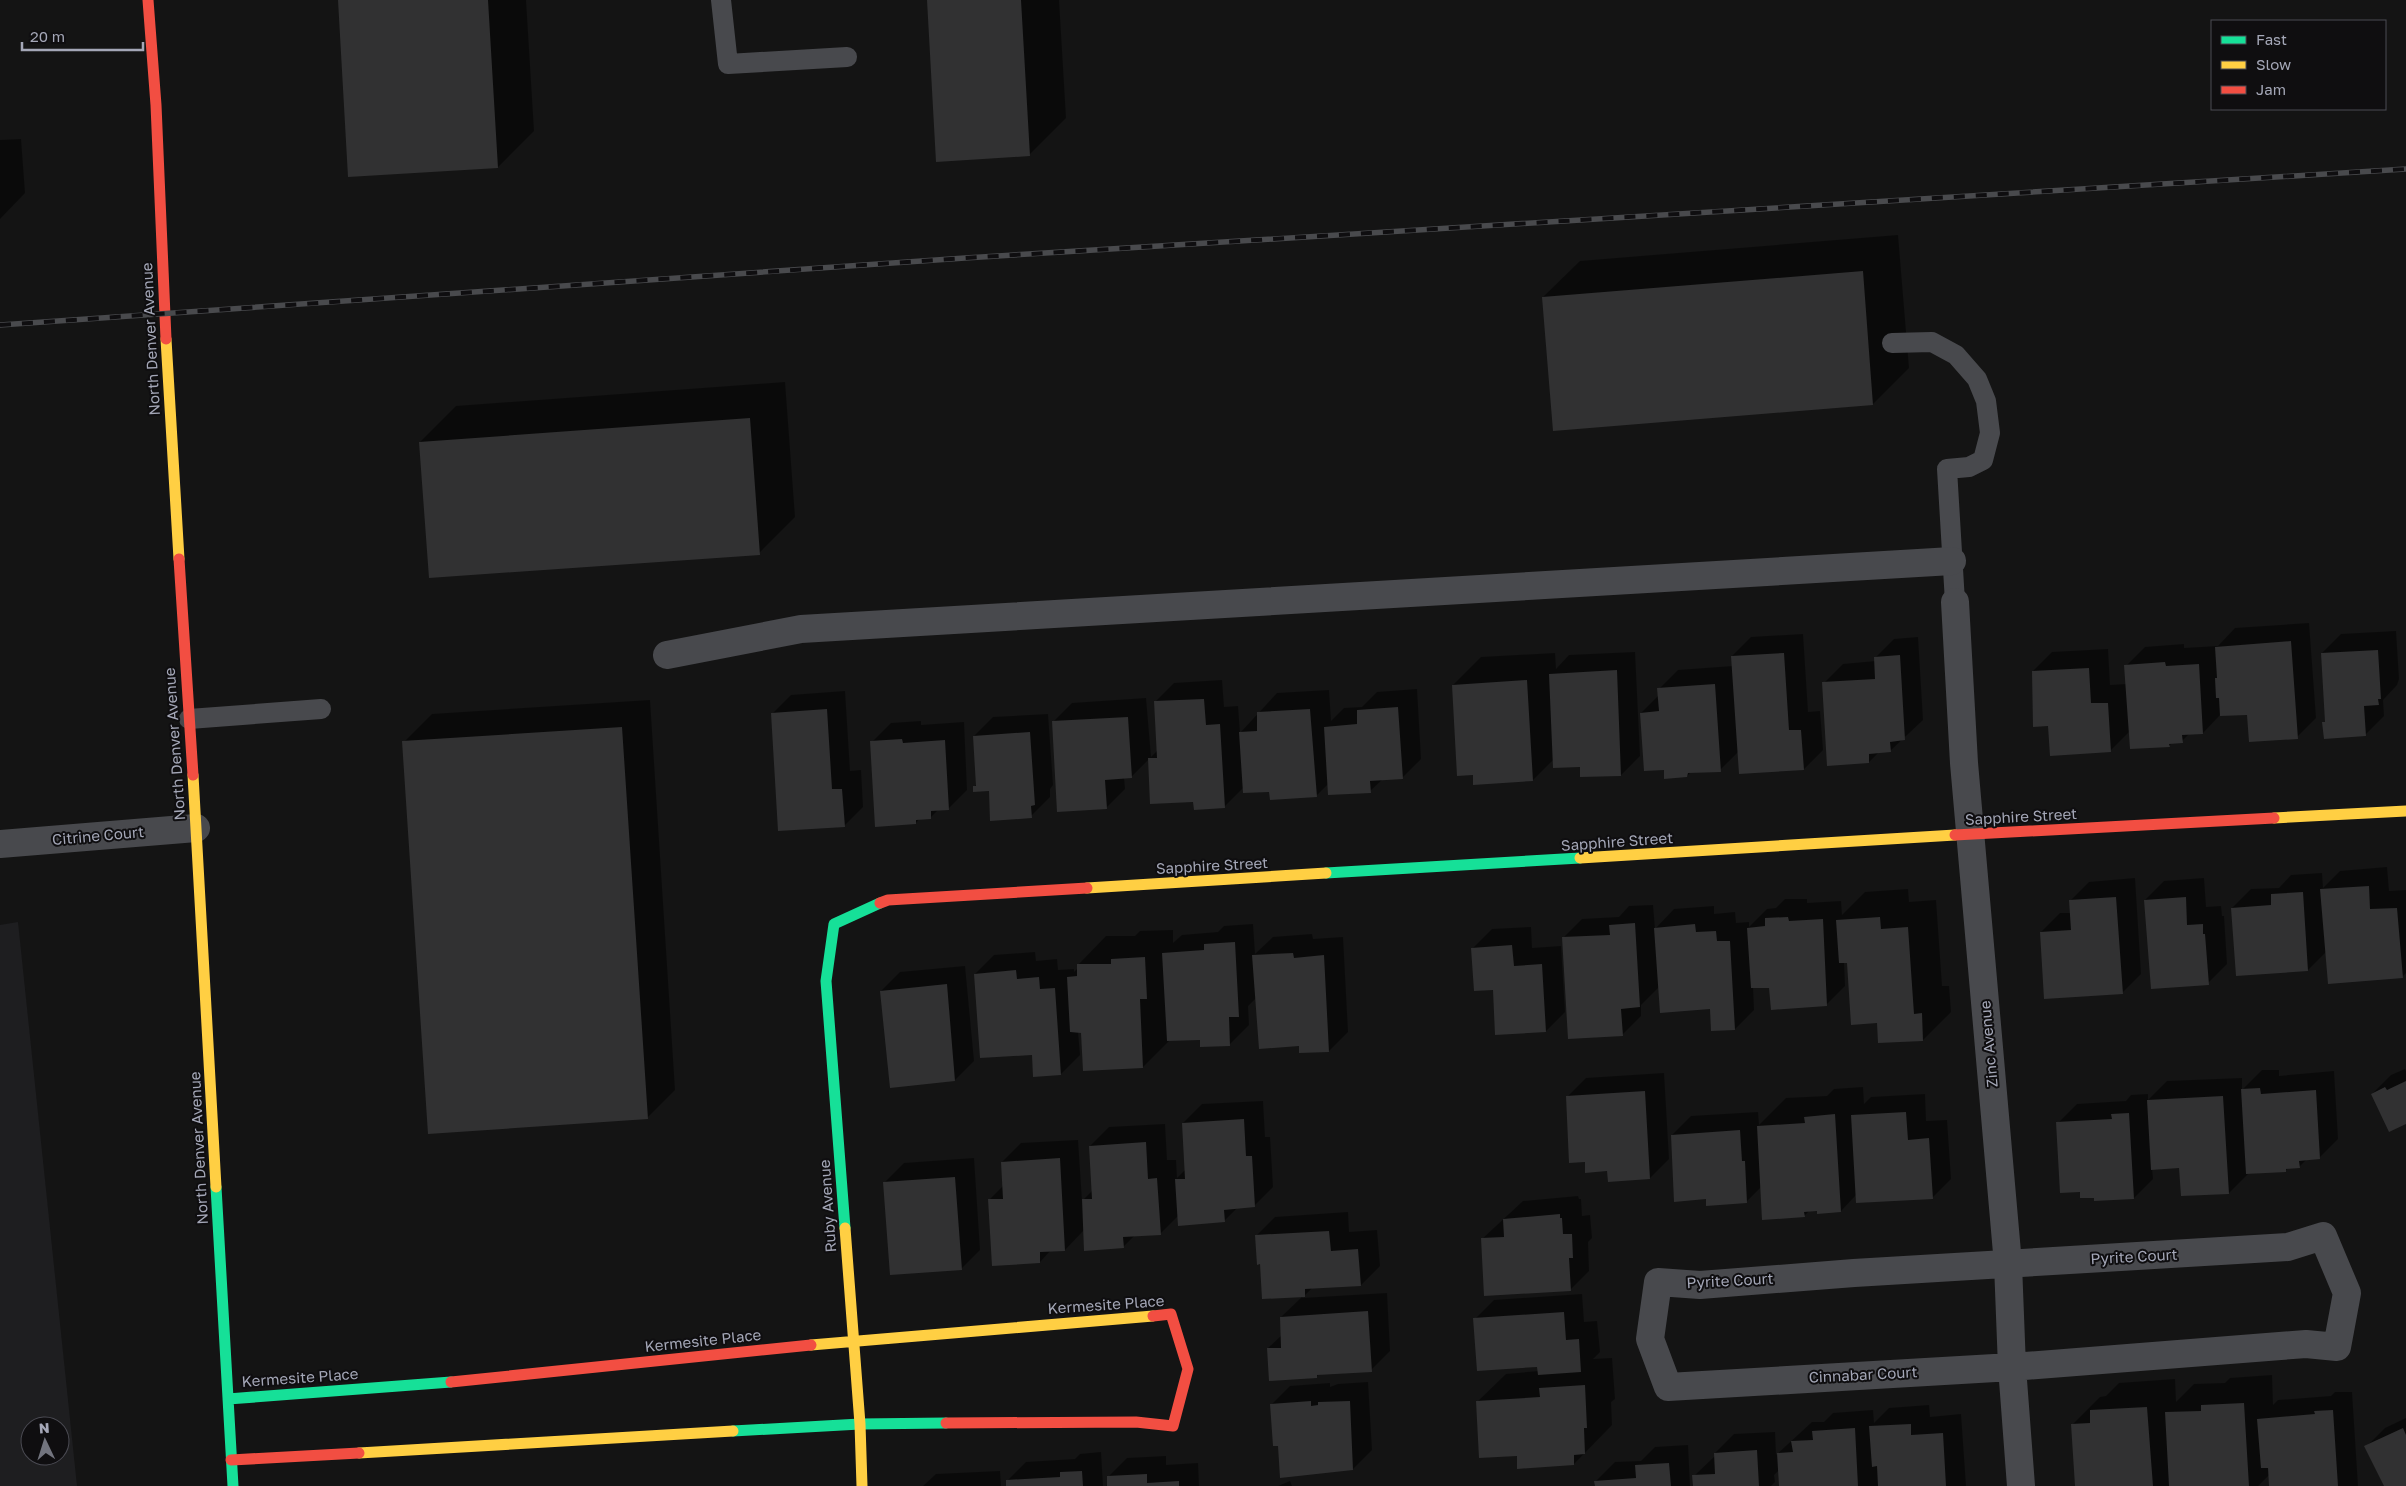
<svg xmlns="http://www.w3.org/2000/svg" width="2406" height="1486" font-family="'Golos Text',sans-serif">
	<style>
		.built { fill: #1e1e20; fill-rule: evenodd }
		.shadow { fill: #0007 }
		.building { fill: #313132 }
		.lines { fill: none; stroke-linecap: round; stroke-linejoin: round }
		.lane { stroke: #48494d; stroke-width: 20 }
		.street { stroke: #48494d; stroke-width: 28 }
		.fast { stroke: #16e098; stroke-width: 11 }
		.slow { stroke: #ffcf43; stroke-width: 11 }
		.jam { stroke: #f24e42; stroke-width: 11 }
		.rail-casing { stroke: #494a4d; stroke-width: 5.5 }
		.rail { stroke: #0f0e10; stroke-width: 4; stroke-dasharray: 11; stroke-linecap: butt }
		.labels { text-anchor: middle; stroke-width: 4; stroke-linejoin: round; paint-order: stroke }
		.street-label { font-size: 15px; fill: #a4a7b7; stroke: #0f0e10 }
	</style>
	<rect width="100%" height="100%" fill="#141414"/>
	<path class="built" d="M18 922 77 1486H0V925ZM30 1426H60V1456H30Z"/>
	<path class="shadow" d="M339 0H526L534 131 498 167Z
		M928 0H1059L1066 118 1029 155Z
		M21 139 25 193 0 219V140Z
		M1898 235 1909 368 1873 404 1543 297 1580 261Z
		M785 382 795 517 759 553 420 442 456 406Z
		M2309 623 2316 718 2297 737 2248 713 2220 715 2203 733H2190L2182 741 2173 742 2169 746 2130 731 2111 750 2049 725 2033 671 2052 652 2108 649 2110 685 2127 684 2126 666 2145 647 2184 644V648L2218 646 2235 628Z
		M2396 631 2399 679 2397 685 2383 700 2384 716 2365 735 2324 723 2327 720 2322 653 2341 634Z
		M1803 634 1808 712 1820 711 1823 750 1804 769 1738 752 1720 770 1691 772 1687 776 1665 769 1641 713 1659 695V689L1678 670 1733 666 1732 656 1751 637Z
		M1918 637 1923 720 1890 751 1879 752 1869 762 1824 683 1843 664 1876 661 1875 658 1894 639Z
		M1635 652 1640 756 1621 775 1554 759 1533 780 1474 774 1453 685 1481 657 1555 653 1556 669 1569 655Z
		M1222 680 1224 707 1238 706 1240 733 1277 693 1329 690 1331 721 1344 708 1362 707 1377 692 1417 689 1421 759 1402 778 1383 779 1370 791 1329 783 1316 796 1244 787 1225 806 1194 800 1149 759 1132 776 1124 777 1125 789 1106 808 1053 722 1072 703 1146 698 1151 757 1158 750 1155 702 1174 683Z
		M845 691 850 771 861 770 863 807 844 826 772 714 791 695Z
		M650 700 675 1090 647 1118 404 742 432 714Z
		M1048 714 1053 785 1050 789V797L1031 816 990 790 974 787 977 784 974 736 993 717Z
		M921 721V725L964 722 967 790 948 809H939L931 817 920 818 916 823 872 742 891 723Z
		M2387 867 2389 891 2406 890V973L2402 977 2327 951 2308 970 2232 908 2251 889 2279 888 2291 875 2322 873 2323 888 2340 871Z
		M2135 878 2141 974 2122 993 2041 932 2060 913H2071L2070 901 2089 882Z
		M2204 878 2206 907 2221 906 2222 916H2224L2227 964 2208 983 2145 900 2164 881Z
		M1908 889 1909 902 1936 900 1942 986H1949L1951 1012 1923 1040 1878 1022 1848 961 1844 962 1845 986 1826 1005 1770 986 1753 987 1754 1010 1735 1029 1711 1008 1659 987 1641 1005V1016L1622 1035 1563 938 1582 919 1619 917 1629 906 1653 905 1655 929 1674 909 1714 906V914L1735 912 1736 923 1749 922V927L1767 909 1776 908 1785 899H1807V903L1841 901 1842 915 1865 892Z
		M1253 924 1255 954 1273 937 1312 934 1313 939 1343 937 1348 1032 1329 1051 1300 1045 1257 997 1248 1006 1249 1025 1230 1044 1201 1038 1170 1040 1143 1067 1084 1070 1082 1032H1078L1080 1055 1061 1074 1033 1053 975 974 994 955 1035 952 1036 961 1057 959 1058 970 1074 969V972L1078 968V965L1106 936H1135L1140 931 1173 930V943L1182 935 1218 932 1224 926Z
		M1531 927 1532 948 1561 946 1565 1012 1546 1031 1494 989 1473 948 1492 929Z
		M965 966 974 1061 955 1080 891 1086 881 991 900 972Z
		M2405 1069 2406 1071V1123L2372 1094 2391 1075Z
		M2262 1070H2279V1076L2334 1071 2338 1139 2319 1158 2307 1159 2299 1167 2289 1168 2286 1170 2248 1174 2229 1193 2180 1166 2152 1168 2153 1179 2134 1198 2095 1197 2081 1190 2058 1123 2077 1104 2126 1101 2131 1095 2148 1094V1100L2167 1081 2242 1078V1090Z
		M1664 1073 1669 1159 1650 1178 1609 1170 1567 1097 1586 1078Z
		M1863 1087 1864 1104 1871 1097 1925 1094 1926 1121 1947 1120 1951 1179 1932 1198 1856 1195 1841 1211 1810 1210 1804 1216 1761 1187 1746 1202 1707 1198 1672 1135 1691 1116 1758 1112 1759 1125 1786 1098 1827 1096 1834 1089Z
		M1263 1101 1265 1137H1270L1273 1187 1254 1206 1238 1207 1224 1221 1178 1216 1160 1234 1135 1235 1123 1247 1084 1230 1065 1250H1051L1040 1262 989 1200 1003 1186 1002 1162 1021 1143 1078 1140 1082 1201 1093 1190 1090 1146 1109 1127 1165 1124 1167 1160H1176L1177 1178 1186 1169 1183 1123 1202 1104Z
		M974 1158 980 1250 961 1269 885 1182 904 1163Z
		M1578 1196 1579 1199H1581L1582 1216 1590 1215 1592 1238 1588 1242 1589 1271 1570 1290 1482 1239 1523 1201Z
		M1348 1212 1349 1232 1377 1230 1380 1266 1361 1285 1312 1288 1302 1298 1387 1293 1390 1351 1371 1370 1320 1373 1316 1377 1268 1348 1282 1335 1281 1317 1303 1296 1261 1263 1256 1236 1275 1217Z
		M1582 1294 1584 1322 1597 1321 1600 1352 1593 1359 1612 1358 1615 1399 1611 1402 1612 1425 1574 1464 1518 1454 1477 1402 1506 1374 1539 1371 1538 1366 1475 1319 1494 1300Z
		M2272 1375 2273 1405 2278 1400 2331 1396 2335 1392H2352L2358 1486H2270V1474L2258 1486H2086L2072 1425 2100 1397 2106 1396 2119 1383 2175 1379 2176 1402 2194 1384 2225 1383 2230 1378Z
		M1368 1382 1372 1450 1353 1469 1279 1444 1271 1405 1290 1386 1330 1383V1387L1338 1384Z
		M1929 1405 1930 1417 1961 1414 1966 1486H1780L1779 1470 1774 1475 1775 1482 1771 1486H1694V1476L1715 1456V1453L1734 1434 1775 1432 1776 1455 1812 1422H1824L1833 1413 1873 1410 1874 1423 1889 1408Z
		M2406 1418V1486H2385L2366 1447 2385 1428Z
		M1688 1445 1690 1486H1596V1481L1615 1462 1641 1461 1655 1447Z
		M1101 1452 1103 1486H1007V1481L1026 1462 1075 1459 1080 1454Z
		M1166 1456V1465L1198 1463 1199 1486H1106L1109 1484 1108 1477 1127 1458Z
		M1000 1471 1001 1486H923L936 1474Z
		M1290 1481 1292 1486H1278Z"/>
	<path class="building" d="M338 0H488L498 168 348 177Z
		M927 0H1021L1030 156 936 162Z
		M1863 271 1873 405 1553 431 1542 297Z
		M750 418 760 555 429 578 419 442Z
		M2291 641 2298 739 2249 742 2247 715 2220 716 2219 698H2216L2215 678H2217L2215 647Z
		M2378 650 2381 699H2378L2379 705 2364 706 2366 736 2324 739 2322 722H2325L2321 653Z
		M1784 653 1789 730H1801L1804 770 1739 774 1731 656Z
		M1900 655 1905 740 1890 742 1891 752 1869 754V763L1827 766 1822 682 1875 679 1874 657Z
		M2165 662 2166 666 2199 664 2203 734 2182 735 2183 743 2169 744 2170 747 2130 749 2124 665Z
		M2089 668 2091 703H2108L2111 752 2050 756 2048 726 2033 727 2032 671Z
		M1617 670 1621 776 1580 777V767L1553 768 1549 674Z
		M1527 680 1533 781 1473 785V775L1457 776 1452 685Z
		M1715 684 1721 772 1688 773 1687 777 1664 779V770L1644 771 1640 713 1659 711 1657 688Z
		M1204 699 1206 725 1220 724 1225 808 1194 810 1193 802 1150 804 1148 758H1157L1154 701Z
		M1398 707 1403 779 1370 781 1371 793 1328 795 1324 727 1357 724V710Z
		M827 709 832 789H842L845 827 778 831 771 713Z
		M1310 709 1317 797 1270 800 1269 792 1243 793 1239 732 1257 731V712Z
		M1128 717 1132 778 1105 780 1107 809 1057 812 1052 721Z
		M622 727 648 1119 428 1134 402 741Z
		M1030 732 1035 805 1031 806 1032 818 990 821 989 791 973 792V786H976L973 736Z
		M902 739 903 743 945 740 949 810 931 811V819L916 820V824L875 827 870 741Z
		M2369 886 2370 909 2397 908 2403 978 2328 984 2320 889Z
		M2303 892 2308 971 2236 976 2231 908 2271 905V894Z
		M2116 897 2123 994 2044 999 2040 932 2071 930 2069 900Z
		M2186 897 2187 925 2203 924V934H2205L2209 985 2151 989 2144 900Z
		M1788 917 1789 921 1823 919 1827 1006 1771 1010 1769 988H1751L1747 928 1765 926V918Z
		M1880 917 1881 929 1908 927 1914 1014 1922 1013 1923 1041 1878 1043 1877 1023 1851 1025 1847 963H1839L1836 920Z
		M1635 923 1640 1007 1621 1009 1623 1036 1568 1039 1562 937 1610 935 1609 925Z
		M1695 924 1696 932 1716 931 1717 941H1730L1735 1030 1711 1031 1710 1009 1660 1013 1654 928Z
		M1235 942 1239 1017H1229L1230 1046 1200 1047V1040L1167 1041 1162 953 1204 950V944Z
		M1512 945 1514 966 1542 964 1546 1032 1495 1035 1493 990 1474 991 1471 948Z
		M1293 953 1294 958 1324 955 1329 1052 1299 1053V1046L1259 1049 1252 955Z
		M1145 957 1147 999H1140L1143 1068 1083 1071 1081 1033 1070 1032 1067 977 1077 976V964H1111V959Z
		M1016 970 1017 979 1039 977 1040 989 1055 988 1061 1075 1033 1077 1032 1055 980 1058 974 974Z
		M947 984 955 1081 890 1088 880 991Z
		M2406 1081V1124L2389 1132 2371 1094 2385 1087 2387 1090Z
		M2260 1088 2261 1094 2316 1090 2320 1159 2299 1161 2300 1168 2286 1169V1172L2246 1174 2241 1089Z
		M1645 1091 1650 1179 1608 1182 1607 1171 1585 1173V1162L1569 1163 1566 1096Z
		M2223 1096 2229 1194 2181 1196 2179 1168 2151 1170 2147 1100Z
		M1906 1112 1908 1140 1929 1138 1933 1199 1856 1203 1851 1115Z
		M2129 1113 2134 1199 2094 1201V1198H2080V1192L2060 1193 2056 1122 2112 1119 2111 1114Z
		M1835 1114 1841 1212 1817 1214V1211L1804 1212 1805 1217 1762 1220 1757 1126 1805 1123 1804 1117Z
		M1244 1119 1246 1156H1252L1255 1207 1224 1210 1225 1222 1178 1226 1175 1179H1185L1182 1123Z
		M1740 1130 1742 1161H1745L1747 1203 1706 1206V1199L1674 1202 1671 1135Z
		M1146 1142 1148 1179 1157 1178 1161 1235 1123 1237 1124 1248 1084 1251 1082 1199H1092L1089 1146Z
		M1060 1158 1065 1251 1040 1252V1263L992 1266 988 1199H1003L1001 1162Z
		M955 1177 962 1270 890 1275 883 1182Z
		M1560 1214V1218H1562L1563 1234H1572L1573 1258H1569L1571 1291 1484 1296 1481 1238 1504 1237 1503 1219Z
		M1329 1231 1331 1251 1358 1249 1361 1286 1305 1289V1297L1262 1299 1260 1264 1257 1265 1255 1235Z
		M1368 1311 1372 1372 1317 1375V1378L1269 1381 1267 1348H1281L1280 1317Z
		M1564 1312 1566 1340 1579 1339 1581 1372 1538 1375 1537 1367 1477 1371 1473 1318Z
		M1585 1385 1587 1428H1584L1585 1454 1574 1455V1465L1517 1469V1456L1479 1458 1476 1401 1540 1397 1539 1388Z
		M1311 1401V1406L1318 1405V1402L1350 1401 1353 1470 1280 1478 1278 1446H1273L1270 1404Z
		M2244 1403 2249 1486H2169L2165 1412 2201 1411V1405Z
		M2147 1407 2153 1486H2075L2071 1424 2090 1423V1410Z
		M2333 1410 2338 1486H2269L2268 1468H2261L2257 1419 2315 1414 2314 1411Z
		M1911 1424V1435L1943 1433 1946 1486H1878L1877 1466 1872 1467 1869 1426Z
		M1855 1428 1858 1486H1779L1777 1453 1793 1452 1791 1441 1813 1440 1812 1431Z
		M2403 1428 2406 1435V1486H2384L2364 1446Z
		M1757 1450 1759 1486H1693L1692 1475 1715 1474 1714 1453Z
		M1669 1463 1671 1486H1595L1594 1481 1636 1478 1635 1465Z
		M1082 1471 1083 1486H1006V1480L1060 1477V1472Z
		M1147 1474V1483L1179 1481V1486H1107V1476Z"/>
	<g class="lines">
		<path class="lane" d="M721 0 728 64 847 57
			M1892 343 1932 342 1956 355 1977 379 1986 401 1990 433 1983 460 1969 467 1947 469 1955 602
			M189 719 321 709"/>
		<path class="street" d="M1955 602 1964 763 2008 1264 2012 1367 2021 1486
			M667 655 801 629 1952 561
			M0 844 196 828
			M2323 1236 2347 1293 2337 1347 2306 1344 2012 1367 1668 1387 1650 1339 1658 1282 1700 1285 1854 1273 2288 1247Z"/>
		<path class="fast" d="M1326 873 1580 858
			M216 1187 233 1486
			M845 1228 826 981 834 924 880 903
			M228 1399 451 1382
			M733 1431 860 1424 946 1423"/>
		<path class="slow" d="M166 339 179 559
			M193 775 216 1187
			M2274 818 2406 811
			M1580 858 1955 835
			M1087 888 1326 873
			M845 1228 860 1424 862 1486
			M811 1345 1153 1316
			M359 1453 733 1431"/>
		<path class="jam" d="M148 0 156 105 166 339
			M179 559 193 775
			M1955 835 2274 818
			M880 903 888 900 1087 888
			M451 1382 811 1345
			M946 1423 1136 1422 1173 1426 1188 1369 1171 1314 1153 1316
			M231 1460 359 1453"/>
		<g class="rail-casing">
			<path id="rail" d="M0 325 965 258 2406 169"/>
		</g>
		<use href="#rail" class="rail"/>
	</g>
	<g class="labels">
		<g class="street-label">
			<text transform="translate(151 339) rotate(-93)" y="5">North Denver Avenue</text>
			<text transform="translate(175 744) rotate(-94)" y="5">North Denver Avenue</text>
			<text transform="translate(2021 817) rotate(-3)" y="5">Sapphire Street</text>
			<text transform="translate(98 836) rotate(-5)" y="5">Citrine Court</text>
			<text transform="translate(1617 842) rotate(-4)" y="5">Sapphire Street</text>
			<text transform="translate(1212 866) rotate(-3)" y="5">Sapphire Street</text>
			<text transform="translate(1989 1044) rotate(-95)" y="5">Zinc Avenue</text>
			<text transform="translate(199 1148) rotate(-93)" y="5">North Denver Avenue</text>
			<text transform="translate(828 1206) rotate(-94)" y="5">Ruby Avenue</text>
			<text transform="translate(2134 1257) rotate(-3)" y="5">Pyrite Court</text>
			<text transform="translate(1730 1281) rotate(-3)" y="5">Pyrite Court</text>
			<text transform="translate(1106 1305) rotate(-4)" y="5">Kermesite Place</text>
			<text transform="translate(703 1341) rotate(-6)" y="5">Kermesite Place</text>
			<text transform="translate(1863 1375) rotate(-3)" y="5">Cinnabar Court</text>
			<text transform="translate(300 1378) rotate(-4)" y="5">Kermesite Place</text>
		</g>
	</g>
	<rect x="2211" y="20" width="175" height="90" fill="#0f0e10" stroke="#4b4b53"/>
	<rect x="2221" y="36" width="25" height="8" fill="#16e098" stroke="#4b4b53"/>
	<text x="2256" y="45" font-size="15" fill="#a4a7b7">Fast</text>
	<rect x="2221" y="61" width="25" height="8" fill="#ffcf43" stroke="#4b4b53"/>
	<text x="2256" y="70" font-size="15" fill="#a4a7b7">Slow</text>
	<rect x="2221" y="86" width="25" height="8" fill="#f24e42" stroke="#4b4b53"/>
	<text x="2256" y="95" font-size="15" fill="#a4a7b7">Jam</text>
	<g transform="translate(45 1441) rotate(356)"><circle r="24" fill="#0f0e10" stroke="#4b4b53"/>
	<path d="M0-4L9 19L0 12L-9 19Z" fill="#72747e"/>
	<text y="-8" font-size="14" font-weight="bold" text-anchor="middle" fill="#a4a7b7">N</text>
	</g>
	<path d="M22 42v8h121v-8" fill="none" stroke="#a4a7b7" stroke-width="2.5"/>
	<text x="30" y="42" font-size="15" fill="#a4a7b7" stroke="#0f0e10" stroke-width="4" paint-order="stroke">20 m</text>
</svg>
